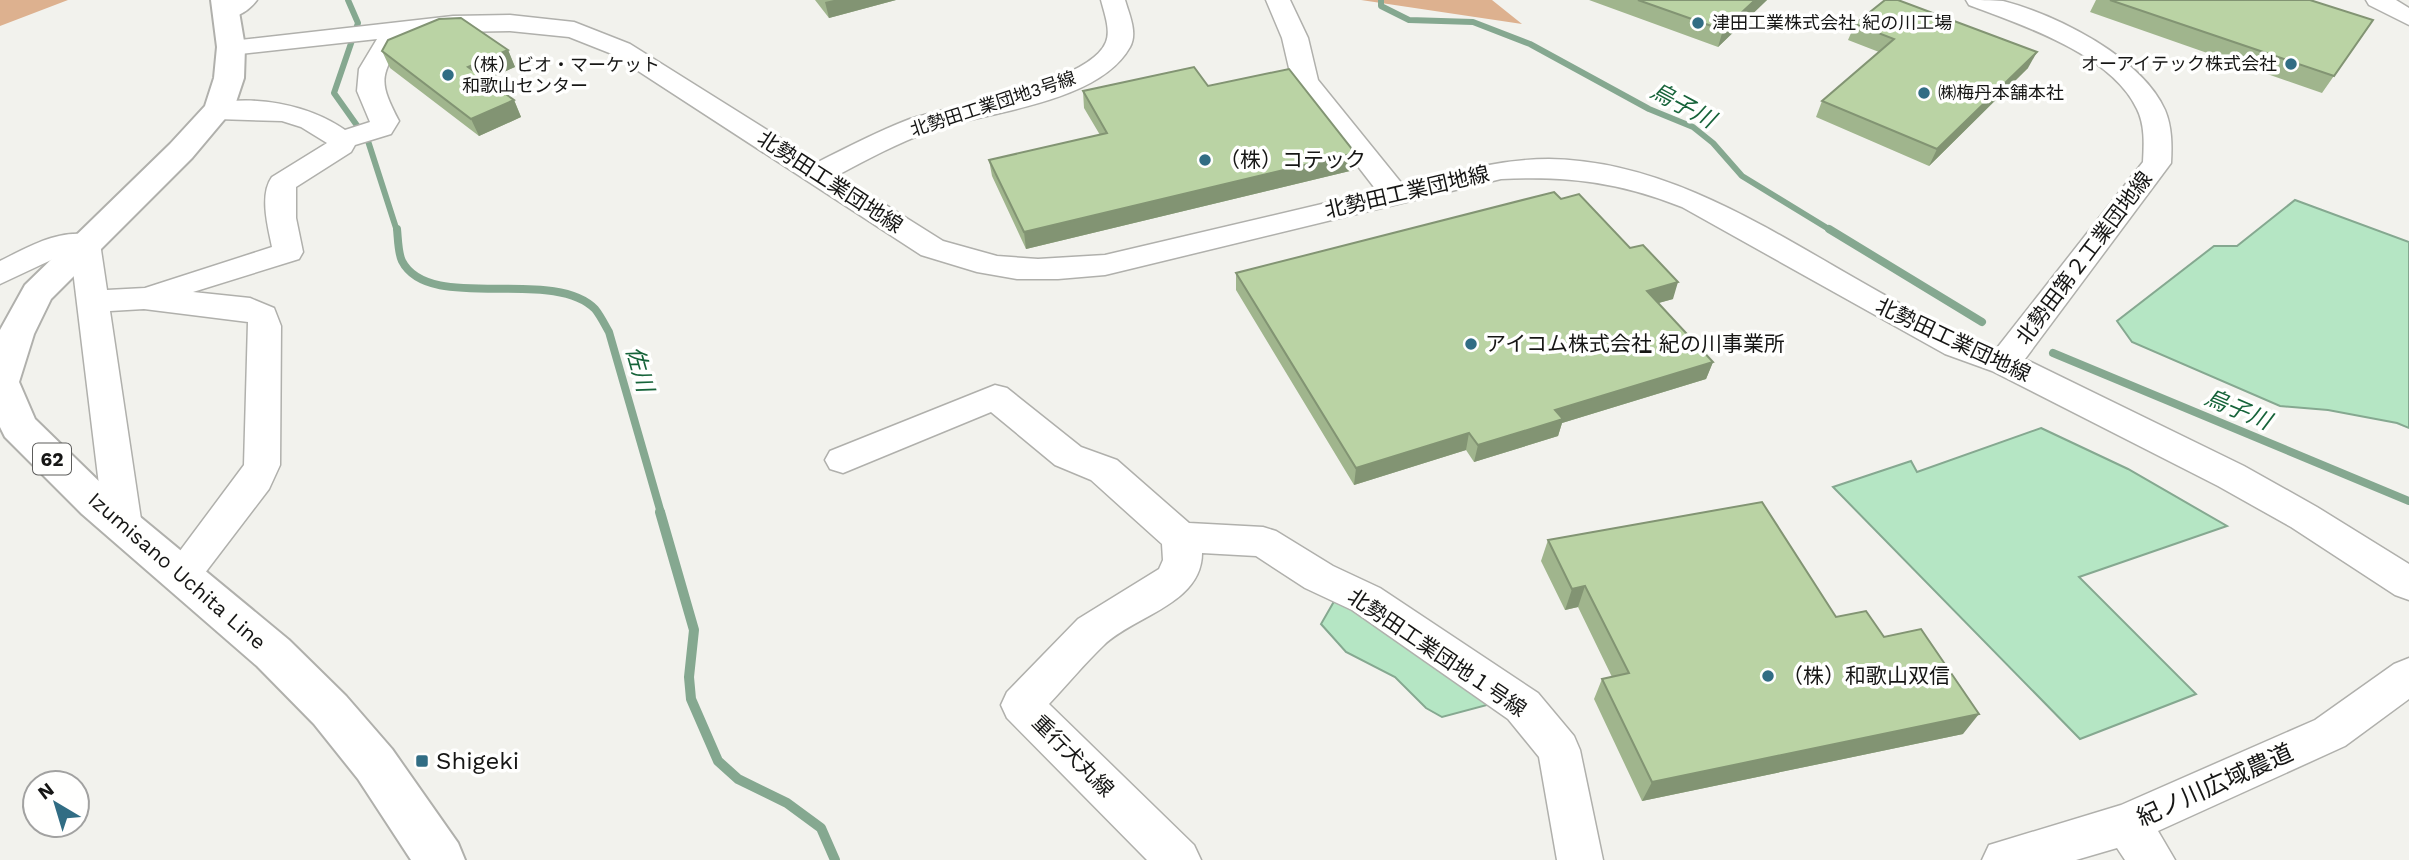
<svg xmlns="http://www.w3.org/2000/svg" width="2409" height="860" font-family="'Work Sans','Noto Sans JP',sans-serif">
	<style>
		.forest { fill: #ddb18f }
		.water { fill: #b5e6c4; stroke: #85a890; stroke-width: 2 }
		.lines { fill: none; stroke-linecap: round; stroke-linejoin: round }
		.stream-far2 { stroke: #85a890; stroke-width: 6 }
		.stream-far1 { stroke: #85a890; stroke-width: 8 }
		.stream { stroke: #85a890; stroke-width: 10 }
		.minor-casing { stroke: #b0b0ac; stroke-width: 3 }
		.major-casing { stroke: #b0b0ac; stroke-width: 4 }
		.minor { fill: #fff; fill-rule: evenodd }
		.major { fill: #fff; fill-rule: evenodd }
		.wall { fill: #a0b58d }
		.shaded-wall { fill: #829473 }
		.building { fill: #bad3a4; stroke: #829473; stroke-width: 2 }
		.poi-dot { fill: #316d84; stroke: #fffffe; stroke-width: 2.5 }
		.labels { text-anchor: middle; stroke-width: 7; stroke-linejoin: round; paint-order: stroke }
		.far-poi-label { font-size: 18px; fill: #161615; stroke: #fffffe; text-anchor: start }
		.far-street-label { font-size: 18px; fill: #161615; stroke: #fffffe }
		.shield { fill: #fffffe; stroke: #5c5c5b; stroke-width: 2 }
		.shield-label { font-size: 19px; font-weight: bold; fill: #161615 }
		.poi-label { font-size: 21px; fill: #161615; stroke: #fffffe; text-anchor: start }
		.street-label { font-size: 21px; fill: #161615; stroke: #fffffe }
		.water-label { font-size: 23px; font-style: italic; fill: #166339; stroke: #fffffe }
		.near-poi-label { font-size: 24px; fill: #161615; stroke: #fffffe; text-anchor: start }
		.near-street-label { font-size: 24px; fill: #161615; stroke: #fffffe }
	</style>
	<rect width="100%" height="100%" fill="#f2f2ed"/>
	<path class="forest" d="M0 0H68L0 26Z
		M1361 0H1492L1522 24Z"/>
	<path class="water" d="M2295 200 2409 242V428L2397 423 2328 410 2280 406 2132 342 2117 321 2214 246H2237Z
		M2041 428 2128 469 2227 526 2079 577 2196 694 2080 739 1833 487 1911 461 1917 472Z
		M1336 598 1488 701 1487 705 1442 717 1426 708 1395 677 1346 652 1321 624Z"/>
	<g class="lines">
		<path class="stream-far2" d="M348 0 358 23 334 93 368 141 397 231
			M1381 0V6L1409 20 1473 22 1530 44 1649 109 1693 127 1713 143 1742 176 1832 231"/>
		<path class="stream-far1" d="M397 229C398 238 398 253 402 261 429 314 553 266 595 309 600 315 605 325 609 332L661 513
			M1829 229 1982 322
			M2053 353 2409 501"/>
		<path class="stream" d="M660 512 694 630 689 677 691 699 718 761 738 779 787 803 821 828 835 860"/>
		<g class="minor-casing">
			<path id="minor" d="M228 0H257C248 12 233 21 218 17L215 12Z
				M1101 0H1125C1129 14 1138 33 1130 47 1098 104 987 111 930 131 898 143 868 159 838 175L943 241 997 256 1038 259 1105 255 1377 191 1292 81 1282 38 1266 0H1290L1308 38 1318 80 1403 185C1452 173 1499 159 1549 159 1714 161 1847 295 1997 348L2143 162C2144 144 2145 125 2137 109 2111 54 2022 25 1969 5L1966 0C1978 0 1992 0 2003 1 2057 15 2141 57 2165 110 2172 127 2172 145 2171 163L2025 359 2244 466 2317 507 2409 564V600L2395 595 2291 527 2218 486 1992 371 1945 354 1682 207C1619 182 1568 176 1501 179L1105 275 1058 279H1017L977 272 921 255 612 54 569 37 510 31 453 32 404 37C381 76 377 79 399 121L391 134 355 145 351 152 296 187V218L303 252 299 259 193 292 250 298 274 308 281 326 280 465 269 489 195 586 181 591 167 586 162 575 244 465 248 322 144 309 110 311 142 526 136 536 123 541 110 536 104 526 71 254H64L0 284V261C30 246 61 227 96 236L100 243 107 290 145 288 272 247C268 227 259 195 272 177L327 143 301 127 282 121 217 119 207 117 203 111 207 105C252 94 308 104 345 130L370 122 357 91 359 69 377 39 231 55 222 52 218 47 222 42 453 16 510 15 574 22 630 44 818 162C848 147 878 131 910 119 952 105 1089 84 1106 42 1111 30 1104 12 1101 0Z
				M2366 0H2396L2409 8V25L2369 5Z
				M995 385 1007 388 1081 447 1117 460 1189 523 1263 527 1276 531 1333 566 1380 588 1538 693 1574 736 1580 750 1603 860H1557L1539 757 1508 719 1352 610 1305 588 1256 556 1202 553C1202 604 1134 616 1104 645 1085 663 1067 685 1049 704L1194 845 1201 860H1147L1007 718 1001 705 1007 692 1078 619 1159 569 1163 560 1162 544 1091 480 1055 465 991 412 843 473 830 469 825 460 830 451Z
				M2409 658V699L2345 746 2158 831 2175 860H2125L2117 848 2076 860H1982L1989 845 2121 805 2315 720 2394 664Z"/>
		</g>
		<g class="major-casing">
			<path id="major" d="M211 0H237L245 47 244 78 234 108 192 158 51 299 34 334 19 382 35 419 110 492 289 640 346 696 392 749 458 843 465 860H411L358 779 314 724 257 666 82 514 5 437 0 427V330L25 285 170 144 205 106 214 78 217 47Z"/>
		</g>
		<use href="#minor" class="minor"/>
		<use href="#major" class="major"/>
	</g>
	<path class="wall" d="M815 0H896L829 18Z
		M1589 0H1767L1718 47Z
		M2096 0H2310L2373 20 2322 93 2090 12Z
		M1855 24 2028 68 1929 166 1816 117 1822 101 1879 52 1848 40Z
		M508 50 515 67 485 80 514 100 521 117 479 136 390 68 382 51Z
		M1208 86 1354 170 1026 249 992 176 989 160 1100 135 1084 108 1083 91Z
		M1561 199 1673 299 1658 303 1713 362 1706 379 1562 423 1558 436 1474 462 1466 450 1354 485 1236 290V273Z
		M1548 540 1836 617 1884 637 1963 734 1642 801 1594 699 1602 679 1612 677 1578 607 1565 610 1541 561Z"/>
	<path class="shaded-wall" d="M834 0H896L829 18 825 2Z
		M1755 0H1767L1718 47 1723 30Z
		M508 50 515 67 476 84 468 67Z
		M2037 52 2028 68 1929 166 1937 149Z
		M514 100 521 117 479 136 471 119Z
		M1355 153 1354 170 1026 249 1024 232Z
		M1678 282 1673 299 1641 308 1647 291Z
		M1713 362 1706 379 1562 423 1558 436 1474 462 1478 445 1555 410Z
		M1469 433 1466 450 1354 485 1356 468Z
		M1585 586 1578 607 1565 610 1572 589Z
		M1979 714 1963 734 1642 801 1652 782Z"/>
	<path class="building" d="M1638 0H1755L1723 30Z
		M1885 0H1898L2037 52 1937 149 1822 101 1894 39 1855 24Z
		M2110 0H2310L2373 20 2334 76Z
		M461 18 508 50 468 67 514 100 471 119 382 51 388 40 439 19Z
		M1194 67 1208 86 1289 69 1355 153 1024 232 989 160 1107 133 1083 91Z
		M1554 192 1561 199 1579 194 1630 248 1643 245 1678 282 1647 291 1713 362 1555 410 1563 419 1478 445 1469 433 1356 468 1236 273Z
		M1762 502 1836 617 1866 611 1884 637 1921 629 1979 714 1652 782 1602 679 1629 673 1585 586 1572 589 1548 540Z"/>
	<g class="poi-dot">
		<circle cx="1698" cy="23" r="7"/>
		<circle cx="2291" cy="64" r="7"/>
		<circle cx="448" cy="75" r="7"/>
		<circle cx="1924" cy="93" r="7"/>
		<circle cx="1205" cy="160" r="7"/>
		<circle cx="1471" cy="344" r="7"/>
		<circle cx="1768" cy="676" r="7"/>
		<rect x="415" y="754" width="14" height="14" rx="3.5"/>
	</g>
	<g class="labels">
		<g class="far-poi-label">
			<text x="1712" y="29">津田工業株式会社 紀の川工場</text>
			<text x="2277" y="70" text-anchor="end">オーアイテック株式会社</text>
			<text x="462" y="71">（株）ビオ・マーケット<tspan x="462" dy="21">和歌山センター</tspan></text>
			<text x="1938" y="99">㈱梅丹本舗本社</text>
		</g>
		<g class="far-street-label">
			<text transform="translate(993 104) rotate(-18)" y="6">北勢田工業団地3号線</text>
		</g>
		<rect class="shield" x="33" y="443.5" width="38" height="31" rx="5"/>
		<g class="shield-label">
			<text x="52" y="466">62</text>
		</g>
		<g class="poi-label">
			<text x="1219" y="167">（株）コテック</text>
			<text x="1485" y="351">アイコム株式会社 紀の川事業所</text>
			<text x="1782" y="683">（株）和歌山双信</text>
		</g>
		<g class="street-label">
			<text transform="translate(830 182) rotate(33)" y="7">北勢田工業団地線</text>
			<text transform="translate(1407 192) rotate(-13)" y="7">北勢田工業団地線</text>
			<text transform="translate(2084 258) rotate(-53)" y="7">北勢田第２工業団地線</text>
			<text transform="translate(1953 340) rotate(25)" y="7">北勢田工業団地線</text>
			<text transform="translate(177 571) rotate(41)" y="7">Izumisano Uchita Line</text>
			<text transform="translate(1437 653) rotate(34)" y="7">北勢田工業団地１号線</text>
			<text transform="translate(1073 756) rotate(45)" y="7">重行犬丸線</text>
		</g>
		<g class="water-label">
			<text transform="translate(1683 105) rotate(28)" y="8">烏子川</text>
			<text transform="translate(640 369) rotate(74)" y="8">佐川</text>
			<text transform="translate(2238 409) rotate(23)" y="8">烏子川</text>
		</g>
		<g class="near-poi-label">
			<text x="436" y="769">Shigeki</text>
		</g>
		<g class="near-street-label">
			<text transform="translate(2215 785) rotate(-24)" y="8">紀ノ川広域農道</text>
		</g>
	</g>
	<g transform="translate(56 804) rotate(322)"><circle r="33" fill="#fffffe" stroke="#a2a2a1" stroke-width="2"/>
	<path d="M0-5L12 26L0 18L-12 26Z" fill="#316d84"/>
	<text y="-10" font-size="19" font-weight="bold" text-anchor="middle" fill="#161615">N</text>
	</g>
</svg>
